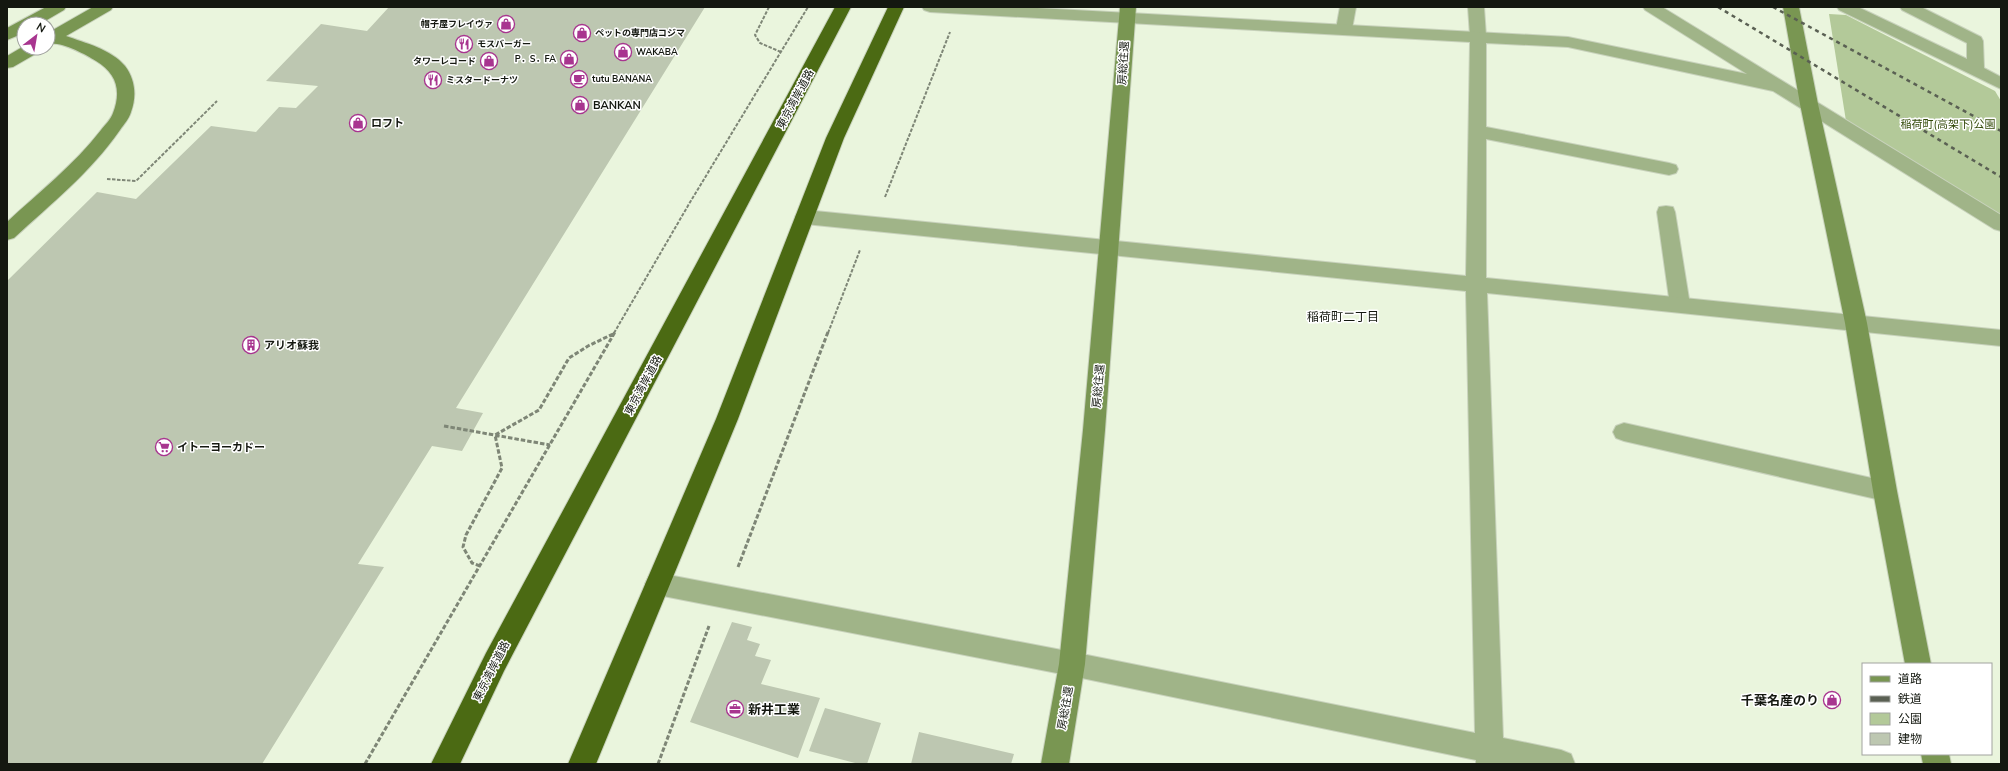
<svg xmlns="http://www.w3.org/2000/svg" width="2008" height="771" font-family="Mulish,'Noto Sans JP',sans-serif">
	<style>
		.green { fill: #b3c999 }
		.building { fill: #bdc7b1 }
		.lines { fill: none; stroke-linecap: round; stroke-linejoin: round }
		.lane-casing { stroke: #c8d2bc; stroke-width: 2 }
		.street-casing { stroke: #c8d2bc; stroke-width: 2 }
		.secondary-casing { stroke: #c8d2bc; stroke-width: 2 }
		.highway-casing { stroke: #c8d2bc; stroke-width: 2 }
		.path-far1 { stroke: #7e8676; stroke-width: 2; stroke-dasharray: 3.5 1.5; stroke-linecap: butt }
		.path { stroke: #7e8676; stroke-width: 3; stroke-dasharray: 4.5 2; stroke-linecap: butt }
		.lane { fill: #a0b488; fill-rule: evenodd }
		.street { fill: #a0b488; fill-rule: evenodd }
		.secondary { fill: #799652; fill-rule: evenodd }
		.highway { fill: #4b6a13; fill-rule: evenodd }
		.rail { stroke: #5a6053; stroke-width: 2.5; stroke-dasharray: 4 4; stroke-linecap: butt }
		.labels { text-anchor: middle; stroke-width: 3; stroke-linejoin: round; paint-order: stroke }
		.far-poi-label { font-size: 9px; font-weight: bold; fill: #141810; stroke: #fff; text-anchor: start }
		.street-label { font-size: 11px; fill: #141810; stroke: #fff }
		.poi-label { font-size: 11px; font-weight: bold; fill: #141810; stroke: #fff; text-anchor: start }
		.park-label { font-size: 11px; fill: #344b0a; stroke: #fff }
		.neighbourhood-label { font-size: 12px; fill: #141810; stroke: #fff }
		.near-poi-label { font-size: 13px; font-weight: bold; fill: #141810; stroke: #fff; text-anchor: end }
	</style>
	<rect width="100%" height="100%" fill="#eaf5dd"/>
	<path class="green" d="M1829 14 1846 15 1995 91 2001 101V216L1846 121Z"/>
	<path class="building" d="M389 7H705L456 408 483 413 462 451 432 446 358 564 384 567 262 764H7V281L97 192 136 199 211 126 256 132 279 107 296 108 318 86 266 81 321 24 367 31Z
		M732 622 752 627 747 640 760 644 755 656 771 660 761 684 820 698 798 758 690 722Z
		M825 708 881 723 867 764H859L809 751Z
		M919 732 1014 754 1011 764H911Z"/>
	<g class="lines">
		<g class="lane-casing">
			<path id="lane" d="M1340 7H1356L1352 29 1350 32H1338L1336 29Z
				M1468 7H1484L1486 36 1484 39H1472L1470 36Z
				M1666 206 1673 207 1675 212 1690 305 1687 310 1680 312 1673 310 1670 305 1657 212 1659 207Z
				M1624 423 1885 481 1893 484 1896 491 1893 498 1885 501 1624 441 1616 438 1613 432 1616 426Z"/>
		</g>
		<g class="street-casing">
			<path id="street" d="M922 7H1019L1568 37 1747 74 1645 10 1643 7H1662L2001 215V231L1994 229 1773 91 1568 47 1486 43V127L1669 163 1676 165 1678 169 1676 173 1669 175 1486 139V278L2001 330V346L1487 293 1503 738 1561 750 1571 754 1575 764H1476V760L1072 676 658 595 649 592 645 584 649 576 658 573 1072 652 1475 733 1466 291 805 224 798 222 795 217 798 212 805 210 1466 276 1470 42 930 12 924 10Z
				M1837 7H1858L1967 59V43L1902 10 1900 7H1921L1981 37 1983 41 1984 68 2001 77V89L1839 10Z"/>
		</g>
		<g class="secondary-casing">
			<path id="secondary" d="M46 7H66L64 10 40 24H24V33L7 40V28Z
				M93 7H113L111 10 66 36C85 43 111 49 125 66 135 79 137 96 131 112 129 119 124 124 120 130 91 172 51 204 14 238L7 240V222C39 192 74 165 101 130 105 125 111 119 113 113 122 90 116 73 96 61 85 54 60 41 48 44V30L51 31Z
				M1120 7H1136L1105 430 1085 664 1069 764H1041L1059 664 1083 430Z
				M1783 7H1799L1818 104 1867 323 1897 491 1931 664H1905L1873 491 1845 323 1800 104Z
				M24 46V48H41L39 52 13 67 7 68V56Z
				M1921 754H1949L1951 764H1923Z"/>
		</g>
		<g class="highway-casing">
			<path id="highway" d="M835 7H851L504 671 460 764H431L486 653Z
				M888 7H904L844 138 738 419 596 764H568L716 419 826 138Z"/>
		</g>
		<path class="path-far1" d="M769 7 755 35 760 43 781 52
			M107 179 136 181 217 101
			M885 197 950 32
			M614 333 689 204 808 7
			M828 333 860 250"/>
		<path class="path" d="M444 426 550 445
			M480 566 472 563 463 547 466 535 502 468 495 435 539 410 569 358 588 346 613 334
			M738 567 828 332
			M365 764 615 332
			M658 764 709 626"/>
		<use href="#lane" class="lane"/>
		<use href="#street" class="street"/>
		<use href="#secondary" class="secondary"/>
		<use href="#highway" class="highway"/>
		<path class="rail" d="M1718 7 2001 177
			M1773 7 2001 131"/>
	</g>
	<defs>
		<g id="shop-ring" transform="scale(0.9)"><circle r="9.5" fill="#fff" stroke="#a8358f" stroke-width="1.5"/><path d="M-5-2.5h2.3a2.7 3.5 0 0 1 5.4 0H5L5.5 6h-11ZM-1.5-2.5h3a1.5 2.3 0 0 0-3 0Z" fill="#a8358f"/></g>
		<g id="restaurant-ring" transform="scale(0.9)"><circle r="9.5" fill="#fff" stroke="#a8358f" stroke-width="1.5"/><path d="M-5-6h1v4h1v-4h1v4h1v-4h1v5L-1.5 .5V6h-2V.5L-5-1ZM5-6V6H3V1.5H1.5Q1.5-4 5-6Z" fill="#a8358f"/></g>
		<g id="cafe-ring" transform="scale(0.9)"><circle r="9.5" fill="#fff" stroke="#a8358f" stroke-width="1.5"/><path d="M-5.5-4.5H6V0H3Q3 3.5 0 3.5H-2.5Q-5.5 3.5-5.5 0ZM3-3.2v2h1.7v-2ZM-6 4.5H4V6H-6Z" fill="#a8358f"/></g>
		<g id="building-ring" transform="scale(0.9)"><circle r="9.5" fill="#fff" stroke="#a8358f" stroke-width="1.5"/><path d="M-4-6H4V6H1V3H-1V6H-4ZM-2.5-4.3h1.7v1.8h-1.7ZM.8-4.3h1.7v1.8H.8ZM-2.5-1h1.7V.8h-1.7ZM.8-1h1.7V.8H.8Z" fill="#a8358f"/></g>
		<g id="supermarket-ring" transform="scale(0.9)"><circle r="9.5" fill="#fff" stroke="#a8358f" stroke-width="1.5"/><path d="M-6-5.5h2.5l.6 2H6L4.5 2H-2.5L-4.4-4H-6ZM-1.5 3.2a1.3 1.3 0 1 0 .1 0ZM3 3.2a1.3 1.3 0 1 0 .1 0Z" fill="#a8358f"/></g>
		<g id="office-ring" transform="scale(0.9)"><circle r="9.5" fill="#fff" stroke="#a8358f" stroke-width="1.5"/><path d="M-6-3h4V-5.5h4V-3h4V5H-6ZM-1-4.5V-3h2v-1.5ZM-6 0V1H6V0Z" fill="#a8358f"/></g>
	</defs>
	<g fill-rule="evenodd">
		<use href="#shop-ring" x="506" y="24"/>
		<use href="#shop-ring" x="582" y="33"/>
		<use href="#restaurant-ring" x="464" y="44"/>
		<use href="#shop-ring" x="623" y="52"/>
		<use href="#shop-ring" x="569" y="59"/>
		<use href="#shop-ring" x="489" y="61"/>
		<use href="#cafe-ring" x="579" y="79"/>
		<use href="#restaurant-ring" x="433" y="80"/>
		<use href="#shop-ring" x="580" y="105"/>
		<use href="#shop-ring" x="358" y="123"/>
		<use href="#building-ring" x="251" y="345"/>
		<use href="#supermarket-ring" x="164" y="447"/>
		<use href="#shop-ring" x="1832" y="700"/>
		<use href="#office-ring" x="735" y="709"/>
	</g>
	<g class="labels">
		<g class="far-poi-label">
			<text x="493" y="27" text-anchor="end">帽子屋フレイヴァ</text>
			<text x="595" y="36">ペットの専門店コジマ</text>
			<text x="477" y="47">モスバーガー</text>
			<text x="636" y="55">WAKABA</text>
			<text x="556" y="62" text-anchor="end">P．S．FA</text>
			<text x="476" y="64" text-anchor="end">タワーレコード</text>
			<text x="592" y="82">tutu BANANA</text>
			<text x="446" y="83">ミスタードーナツ</text>
		</g>
		<g class="street-label">
			<text transform="translate(1123 63) rotate(-86)" y="4">房総往還</text>
			<text transform="translate(795 99) rotate(-62)" y="4">東京湾岸道路</text>
			<text transform="translate(643 385) rotate(-62)" y="4">東京湾岸道路</text>
			<text transform="translate(1098 386) rotate(-85)" y="4">房総往還</text>
			<text transform="translate(491 671) rotate(-63)" y="4">東京湾岸道路</text>
			<text transform="translate(1065 708) rotate(-80)" y="4">房総往還</text>
		</g>
		<g class="poi-label">
			<text x="593" y="109">BANKAN</text>
			<text x="371" y="127">ロフト</text>
			<text x="264" y="349">アリオ蘇我</text>
			<text x="177" y="451">イトーヨーカドー</text>
		</g>
		<g class="park-label">
			<text x="1948" y="128">稲荷町(高架下)公園</text>
		</g>
		<g class="neighbourhood-label">
			<text x="1343" y="321">稲荷町二丁目</text>
		</g>
		<g class="near-poi-label">
			<text x="1819" y="705">千葉名産のり</text>
			<text x="748" y="714" text-anchor="start">新井工業</text>
		</g>
	</g>
	<rect width="2008" height="771" fill="none" stroke="#141810" stroke-width="16"/>
	<rect x="1862" y="663" width="130" height="92" fill="#ffffff" stroke="#a1a39f"/>
	<rect x="1870" y="676" width="20" height="6" fill="#799652" stroke="#a1a39f"/>
	<text x="1898" y="683" font-size="12" fill="#141810">道路</text>
	<rect x="1870" y="696" width="20" height="6" fill="#5a6053" stroke="#a1a39f"/>
	<text x="1898" y="703" font-size="12" fill="#141810">鉄道</text>
	<rect x="1870" y="713" width="20" height="12" fill="#b3c999" stroke="#a1a39f"/>
	<text x="1898" y="723" font-size="12" fill="#141810">公園</text>
	<rect x="1870" y="733" width="20" height="12" fill="#bdc7b1" stroke="#a1a39f"/>
	<text x="1898" y="743" font-size="12" fill="#141810">建物</text>
	<g transform="translate(36 36) rotate(31)"><circle r="19" fill="#ffffff" stroke="#a1a39f"/>
	<path d="M0-3L7 15L0 10L-7 15Z" fill="#a8358f"/>
	<text y="-6" font-size="11" font-weight="bold" text-anchor="middle" fill="#141810">N</text>
	</g>
</svg>
